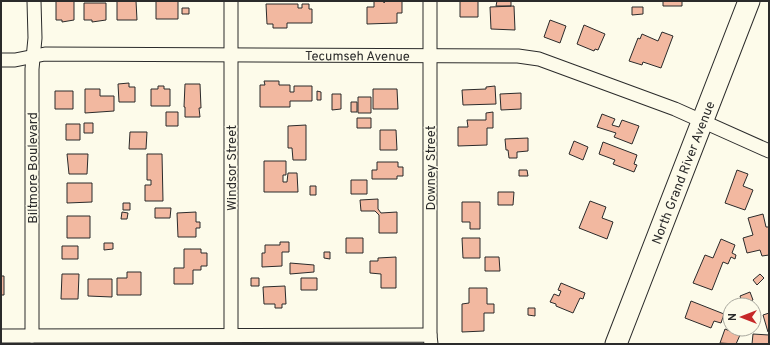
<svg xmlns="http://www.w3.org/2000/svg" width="770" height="345" font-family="Overpass,sans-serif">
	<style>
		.building { fill: #f2b8a0; stroke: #2b2b2b }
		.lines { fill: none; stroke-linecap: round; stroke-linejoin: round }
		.minor-casing { stroke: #2b2b2b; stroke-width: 15 }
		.primary-casing { stroke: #2b2b2b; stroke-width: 23 }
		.minor { stroke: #fdfbea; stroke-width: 13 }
		.primary { stroke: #fdfbea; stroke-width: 21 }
		.labels { text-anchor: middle; stroke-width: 3; stroke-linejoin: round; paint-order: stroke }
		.street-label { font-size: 13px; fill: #2b2b2b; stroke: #fdfbea }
	</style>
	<rect width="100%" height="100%" fill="#fdfbea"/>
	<path class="building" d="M56 1H74V20L62 22V20H56Z
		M117 1H136L137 20H117Z
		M156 1H178V19H156Z
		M374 1H384V3L385 1H402V13H397V23L367 24V7H374Z
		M460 1H478V17H460Z
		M497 1H511V6H496Z
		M663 1H682V6H663Z
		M84 3H106V20L92 22V20H84Z
		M266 4H298V8H302V4H309V9H312V23H287V28H273V24H267Z
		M514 6 515 30 491 29 490 7Z
		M632 7H643V14L632 15Z
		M182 8H189V14H182Z
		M550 20 566 26 560 43 544 37Z
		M584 25 605 34 598 50 595 49 594 51 577 44Z
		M662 32 673 36 661 68 643 62 642 65 629 61 638 38 640 39 642 34 658 41Z
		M264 81H279V85H290V92H294V86H312V101H290V107H260V85H265Z
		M129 83V87H135V102H119L118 84Z
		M185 84H200L201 108H199L200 117H185V107H184Z
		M158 86H164V89H170V106H151V89H158Z
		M495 86 496 104 463 105 462 90 486 89V87Z
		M85 89H100V96H114V111L85 113Z
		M373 89H397L398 109H373Z
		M55 91H73V109H55Z
		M317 91 321 92V100H317Z
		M521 93V109L501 110 500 94Z
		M332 94H341V109L332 110Z
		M358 97H371V113H358Z
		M351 102H357V112H351Z
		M166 112H178V126H166Z
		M493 112V128H487V145L458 146V127H468L467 120H486V113Z
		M602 114 615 119 612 125 619 127 622 120 639 126 632 144 614 137 616 133 597 127Z
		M357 118H371V128H357Z
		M84 123H93V133H84Z
		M66 124H80V140H66Z
		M306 125V160H293L292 148H288V126Z
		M380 130H396L397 150H380Z
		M130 132H147L146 149H129Z
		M528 138V151L517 152V158H509L508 150H506L505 139Z
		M574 141 588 147 583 160 569 154Z
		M603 142 637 155 634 164 637 165 634 172 613 164 615 160 599 154Z
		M67 154H88L87 174H69Z
		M147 154H162L163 201H145V185H151V180H147Z
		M264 161H286V175H283V182H287L288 173H297L298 192H264Z
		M377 162H398V167H403V176H397V179H372V170H377Z
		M519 170H527L528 176H519Z
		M737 170 748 174 743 186 753 190 745 210 725 203Z
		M351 180H367V194H351Z
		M67 183H92V202L67 203Z
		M310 186H316V195H310Z
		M498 192H514L513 205H498Z
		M378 199V209L381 213 397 212V233H379V215L375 211H361L360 200Z
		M590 201 606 207 602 218 613 222 607 239 579 228Z
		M462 202H480V229H470V222H462Z
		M123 203H130V210H123Z
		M155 208H171L170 218H155Z
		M122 212 128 213 127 219H121Z
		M196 212V222H200V228H196V237H178L177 213Z
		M763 214 766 227H769V255L762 256 760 250 747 253 743 238 753 235 748 218Z
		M67 216H90V238H67Z
		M346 238H363V253H346Z
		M462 238H480V258H463Z
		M721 239 735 245 732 253 736 255 735 259 731 257 728 264 723 262 712 290 693 283 705 255 713 258Z
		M280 242H289V252H282V266L262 267V253H265V245H280Z
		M104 243H113V249L104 250Z
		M62 246H78V259H62Z
		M184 249H201V253H207V266H201V270H193V284H174V268H184Z
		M324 252H330V259L324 258Z
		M396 257V288H381V274L370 273V261H378V258Z
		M485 257H499L500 271H485Z
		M290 263 314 265V272L290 274Z
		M127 272H141V295H117V278H127Z
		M62 274H79L78 299H61Z
		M760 274 764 278 757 285 753 280Z
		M1 276H4V295H1Z
		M251 278H259V286H251Z
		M301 278H317V290H301Z
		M88 279H112V297L88 296Z
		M561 283 585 293 583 299 580 298 573 313 556 306V304L550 302 554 294 559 296 561 291 558 290Z
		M285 286 286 304H282V308H275V304H264L263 287Z
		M469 288H487V304H494V313H484V331L462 332V304L469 303Z
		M750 292 753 300 743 304 740 296Z
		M691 301 724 314 721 323 714 321 711 328 685 318Z
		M528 308H535V316L528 315Z
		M769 313V331L768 332 763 315Z
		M725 329 740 335 736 344 720 343Z
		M753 334 769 335V344H752Z"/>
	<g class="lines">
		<g class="minor-casing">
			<g id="minor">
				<path d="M430 1V335"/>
				<path id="s1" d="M1 60H15L45 54 518 56 539 59 675 109 769 151"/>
				<path d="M231 335V1"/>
				<path d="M1 336 430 335 431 344"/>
				<path d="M32 336V69L35 38 34 1"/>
			</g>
		</g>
		<g class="primary-casing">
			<g id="primary">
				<path id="s2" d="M616 344 749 1"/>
			</g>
		</g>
		<use href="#minor" class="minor"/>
		<use href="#primary" class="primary"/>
	</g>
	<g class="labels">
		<g class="street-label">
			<text dy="5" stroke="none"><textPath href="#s1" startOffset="357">Tecumseh Avenue</textPath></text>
			<text transform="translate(32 168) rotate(-90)" y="5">Biltmore Boulevard</text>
			<text transform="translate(231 168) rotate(-90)" y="5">Windsor Street</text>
			<text transform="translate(430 168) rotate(-90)" y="5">Downey Street</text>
			<text dy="5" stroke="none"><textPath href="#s2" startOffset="184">North Grand River Avenue</textPath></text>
		</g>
	</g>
	<rect width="770" height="345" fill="none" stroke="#2b2b2b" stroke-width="4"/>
	<g transform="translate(742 317) rotate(270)"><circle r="19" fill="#fdfbea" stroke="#a9a89e"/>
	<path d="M0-3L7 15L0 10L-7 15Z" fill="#c62828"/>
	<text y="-6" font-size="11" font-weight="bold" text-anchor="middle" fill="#2b2b2b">N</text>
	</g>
</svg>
